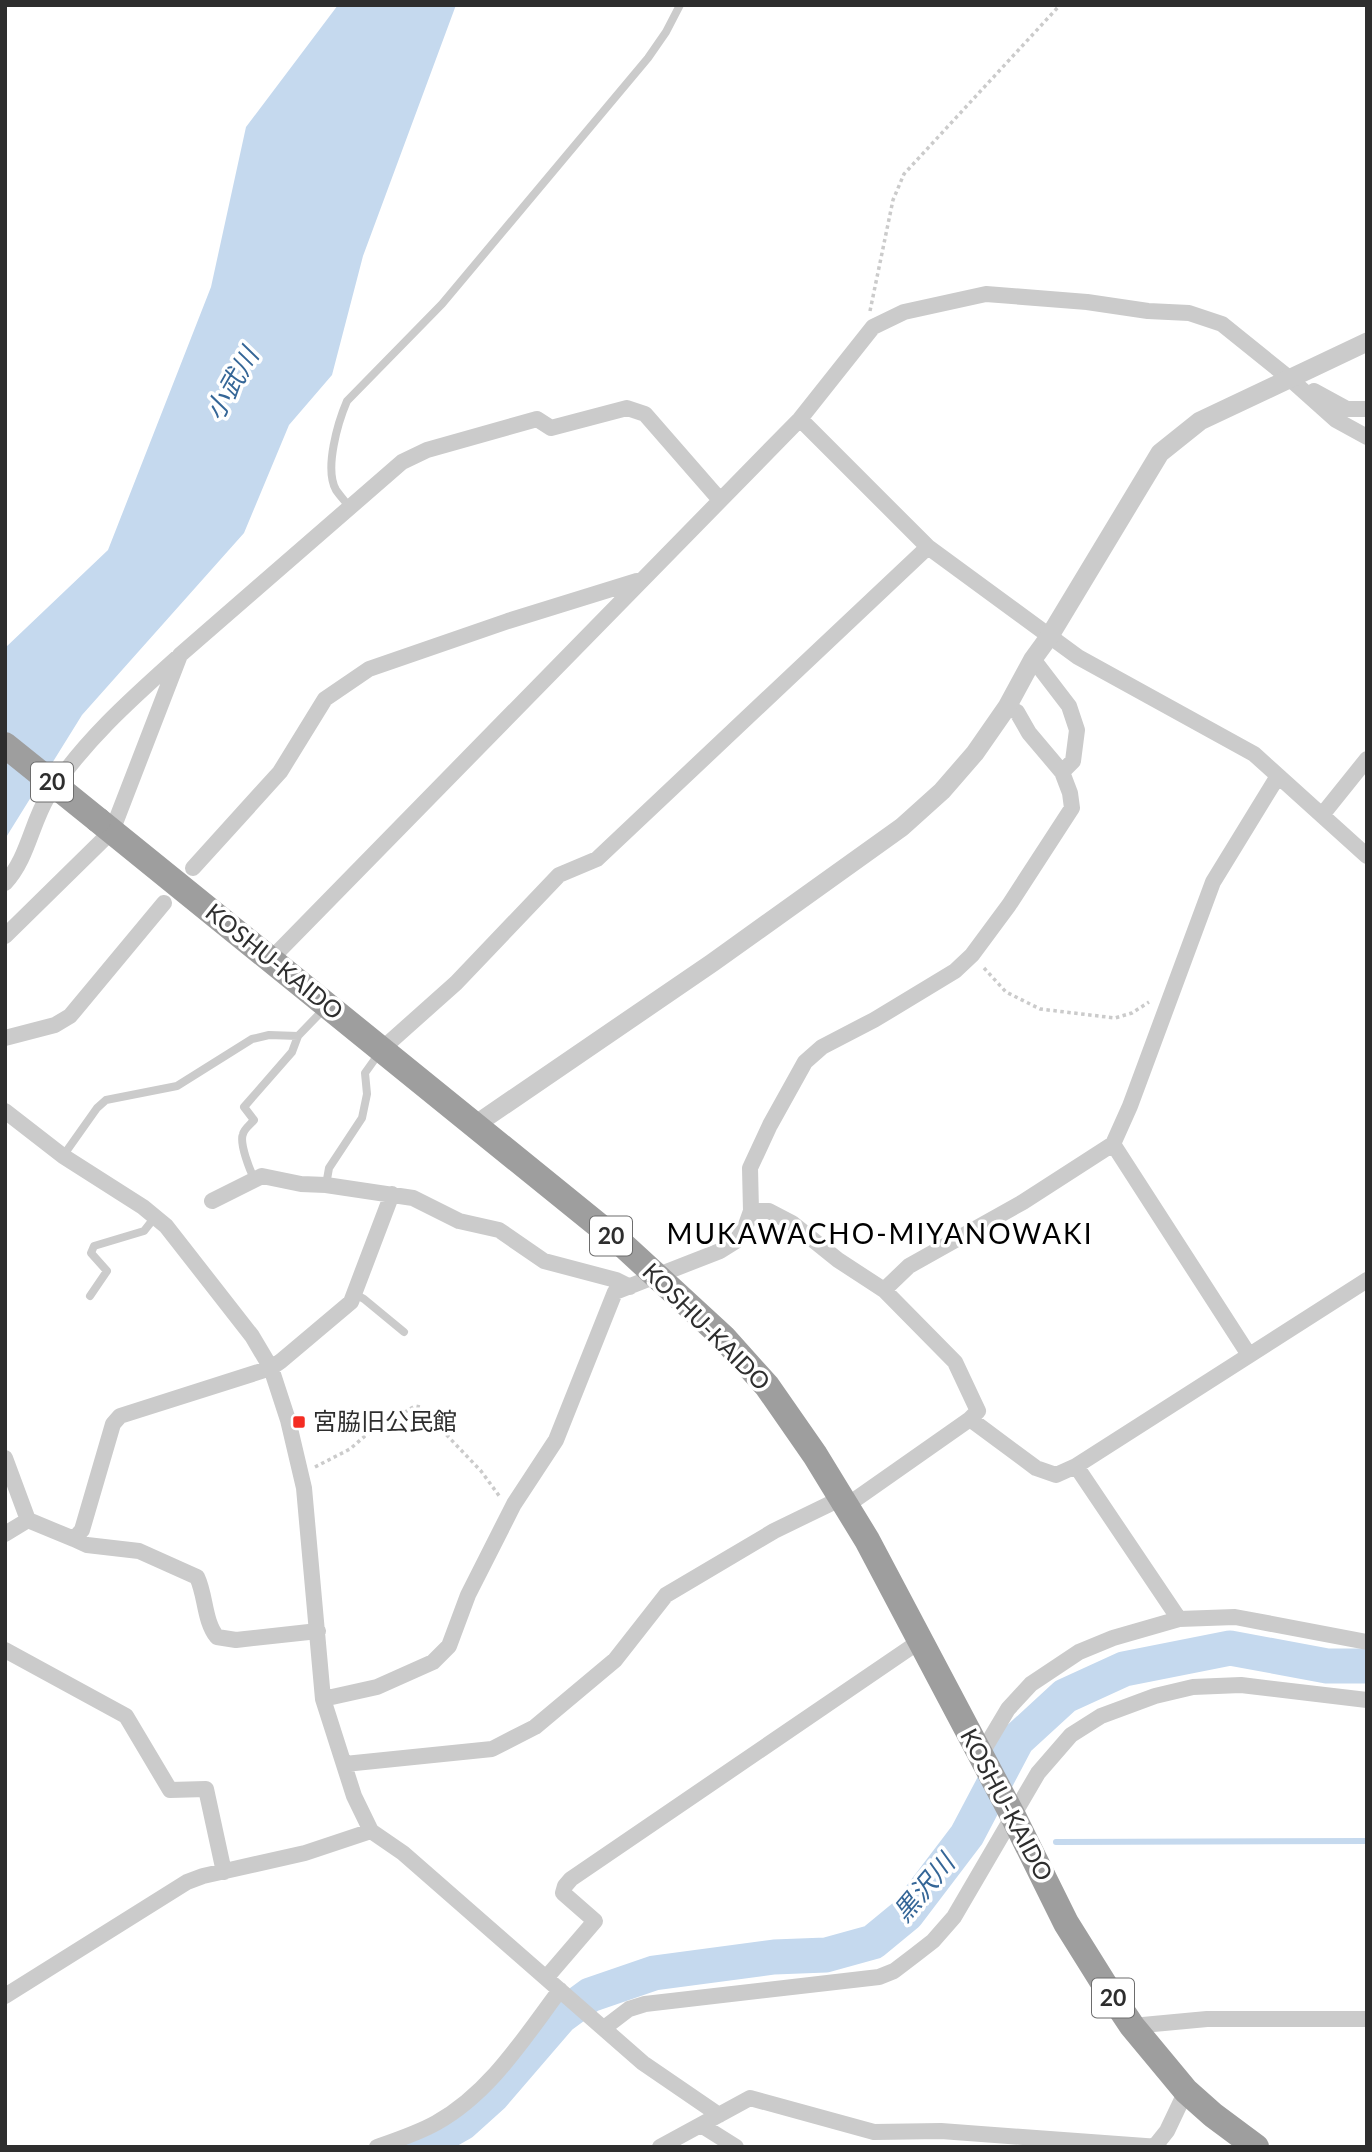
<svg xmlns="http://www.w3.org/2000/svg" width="1372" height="2152" font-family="Lato,'Noto Sans JP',sans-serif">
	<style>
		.water { fill: #c5d9ee }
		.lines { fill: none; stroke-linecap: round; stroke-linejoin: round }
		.stream { stroke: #c5d9ee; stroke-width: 6 }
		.river { stroke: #c5d9ee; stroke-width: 35 }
		.path { stroke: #cbcbcb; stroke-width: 3.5; stroke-dasharray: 3.5 3.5; stroke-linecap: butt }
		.service { stroke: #cbcbcb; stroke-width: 8 }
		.minor { stroke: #cbcbcb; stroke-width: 16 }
		.tertiary { stroke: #cbcbcb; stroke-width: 19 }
		.trunk { stroke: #9e9e9e; stroke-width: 26 }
		.trunk-bridge { stroke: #9e9e9e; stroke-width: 26 }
		.poi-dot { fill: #f42c22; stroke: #fff; stroke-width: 2.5 }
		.labels { text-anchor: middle; stroke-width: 7; stroke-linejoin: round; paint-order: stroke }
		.shield { fill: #fff; stroke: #6d6d6d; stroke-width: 2 }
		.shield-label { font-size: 23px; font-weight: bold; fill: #2e2e2e }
		.street-label { font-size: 24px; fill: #2e2e2e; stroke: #fff }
		.poi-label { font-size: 24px; fill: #2e2e2e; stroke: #fff; text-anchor: start }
		.water-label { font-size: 26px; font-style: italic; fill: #356697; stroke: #fff }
		.quarter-label { font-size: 28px; letter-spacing: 2px; fill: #000; stroke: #fff }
	</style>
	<rect width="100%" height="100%" fill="#fff"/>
	<path class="water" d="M338 5H456L363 256 332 375 289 425 244 533 82 715 5 839V648L108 550 211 287 246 127Z"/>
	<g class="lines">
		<path class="stream" d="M967 1835 981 1836
			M1056 1842 1367 1841"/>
		<path class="river" d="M420 2147 462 2123 492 2096 560 2017 590 1995 654 1973 774 1957 826 1955 873 1942 907 1914 967 1835 1017 1740 1065 1696 1124 1669 1230 1648 1327 1666H1367"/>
		<path class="path" d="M870 311 893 200 904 174 1060 5
			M984 968 1006 992 1040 1009 1115 1018 1132 1013 1149 1002
			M315 1467 350 1449 365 1436 415 1406 420 1407 481 1471 500 1497"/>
		<path class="service" d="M350 508C346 502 340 496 336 490 324 469 338 422 347 401L442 304 648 58 666 32 680 5
			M63 1156 97 1108 106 1100 177 1086 252 1039 269 1035 298 1036
			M255 1180C250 1171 239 1143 243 1134 244 1129 251 1124 254 1120L244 1107 292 1052 298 1036 325 1008
			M326 1185 329 1168 362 1118 367 1094 365 1073 380 1052
			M355 1294 364 1299 404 1332
			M90 1296 107 1271 91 1253 94 1246 144 1231 155 1217"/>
		<path class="minor" d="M1314 391 1347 409H1367
			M800 419 928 547 1078 657 1254 754 1367 856
			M1033 659 1069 706 1077 730 1073 761 1062 772
			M1322 815 1367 759
			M193 868 280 772 325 699 369 669 508 621 637 581
			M5 883C28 858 31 824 48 796 82 743 130 700 177 658
			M5 936 112 831 180 655 402 462 427 450 537 419 551 428 627 408 645 414 720 500
			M270 960 800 419 873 327 904 312 986 294 1087 302 1148 311 1189 313 1222 324 1289 378 1336 420 1367 437
			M5 1038 55 1025 70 1016 164 903
			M382 1049 456 983 559 875 597 859 928 547
			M5 1111 63 1156 143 1207 166 1226 252 1336 271 1368 288 1420 304 1488 323 1699 354 1796 371 1831 403 1853 643 2063 719 2115
			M1113 1144 1249 1355
			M212 1201 262 1176 301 1184 326 1185 413 1198 459 1221 499 1230 544 1261 616 1280 630 1287
			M751 1211H769L792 1223 838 1260 884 1290 955 1362 978 1411 970 1419
			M884 1290 909 1266 1023 1202 1113 1144 1130 1106 1213 882 1278 776
			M5 1458 28 1520 74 1539 82 1530 113 1424 120 1416 271 1368 281 1361 351 1302 392 1194
			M1076 1466 1179 1619
			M846 1506 970 1419 1036 1468 1056 1475 1076 1466 1367 1280
			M5 1534 28 1520
			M74 1539 87 1545 139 1551 197 1577C206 1596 204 1621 217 1637L236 1640 318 1631
			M5 1650 126 1716 170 1790 206 1789 224 1872
			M323 1699 377 1687 433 1662 449 1646 468 1595 514 1504 556 1440 615 1292 720 1251 736 1241 746 1225 751 1211 750 1168 770 1125 805 1062 822 1047 874 1020 955 971 972 955 1009 905 1072 808 1070 793 1062 772 1029 733 1017 712 1007 707
			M980 1756 1008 1709 1031 1684 1079 1652 1113 1638 1179 1619 1235 1617 1367 1642
			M345 1764 492 1749 535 1727 615 1660 666 1595 774 1531 842 1498
			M546 1978 595 1921 563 1893 565 1886 571 1879 920 1641
			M5 1996 187 1882 203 1876 305 1853 371 1831
			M1132 2026 1207 2019H1367
			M604 2028 629 2009 645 2004 879 1977 894 1971 915 1955 933 1941 954 1917 1038 1773 1071 1735 1101 1716 1155 1696 1193 1687 1241 1685 1367 1700
			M701 2125 736 2147
			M1155 2146 1167 2131 1186 2091
			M377 2147C397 2140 418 2133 436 2123 490 2093 524 2038 560 1990
			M660 2147 750 2098 874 2132 941 2131 1159 2147"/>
		<path class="tertiary" d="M475 1125 712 963 902 827 942 791 975 753 1007 707 1033 659 1049 637 1160 453 1200 421 1367 342"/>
		<path class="trunk" d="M98 820 624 1246 723 1337 767 1386 815 1455 867 1540 1013 1816 1066 1923 1106 1987 1132 2026 1186 2091 1213 2115 1256 2147"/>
		<path class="trunk-bridge" d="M5 745 98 820"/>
	</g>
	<rect class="poi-dot" x="292" y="1415" width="14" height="14" rx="3.5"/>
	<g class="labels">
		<g class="shield">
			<rect x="31" y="762.5" width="42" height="39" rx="5"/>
			<rect x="590" y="1216.5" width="42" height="39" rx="5"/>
			<rect x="1092" y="1978.5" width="42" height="39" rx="5"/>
		</g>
		<g class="shield-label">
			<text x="52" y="790">20</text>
			<text x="611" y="1244">20</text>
			<text x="1113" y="2006">20</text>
		</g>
		<g class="street-label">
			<text transform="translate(274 962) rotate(39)" y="8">KOSHU-KAIDO</text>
			<text transform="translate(706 1327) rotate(45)" y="8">KOSHU-KAIDO</text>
			<text transform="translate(1006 1805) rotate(62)" y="8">KOSHU-KAIDO</text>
		</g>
		<g class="poi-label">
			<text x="313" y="1430">宮脇旧公民館</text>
		</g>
		<g class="water-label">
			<text transform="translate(232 384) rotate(-60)" y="9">小武川</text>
			<text transform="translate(924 1888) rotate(-50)" y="9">黒沢川</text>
		</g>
		<g class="quarter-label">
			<text x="880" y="1244">MUKAWACHO-MIYANOWAKI</text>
		</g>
	</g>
	<rect width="1372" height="2152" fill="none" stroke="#2e2e2e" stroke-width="14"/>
</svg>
